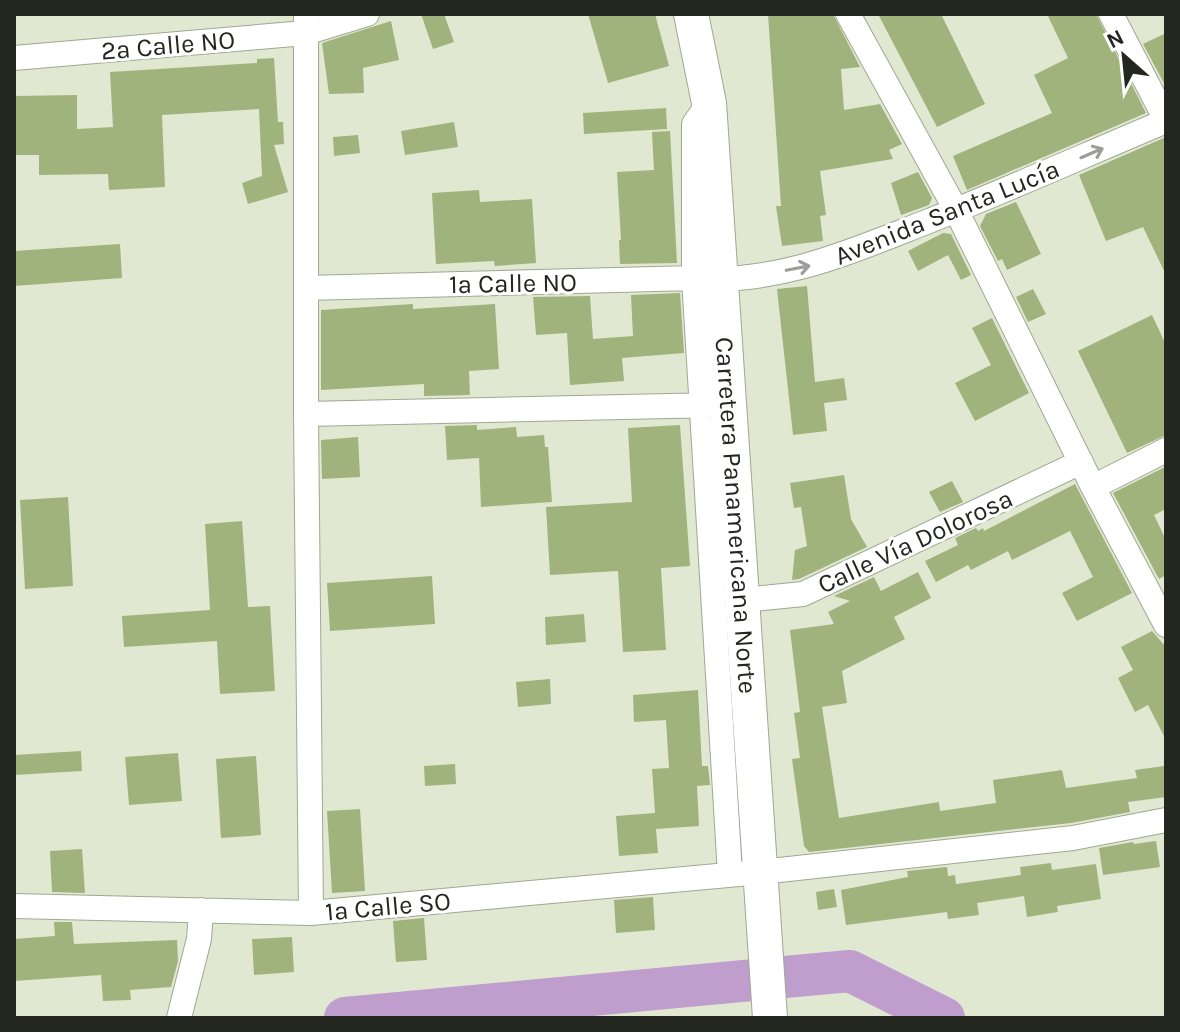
<svg xmlns="http://www.w3.org/2000/svg" width="1180" height="1032" font-family="Karla,sans-serif">
	<style>
		.lines { fill: none; stroke-linecap: round; stroke-linejoin: round }
		.river { stroke: #bf9dcd; stroke-width: 42 }
		.building { fill: #a0b37c }
		.minor-casing { stroke: #a0a893; stroke-width: 26 }
		.highway-casing { stroke: #a0a893; stroke-width: 36 }
		.minor { stroke: #fff; stroke-width: 24 }
		.highway { stroke: #fff; stroke-width: 34 }
		.oneway { stroke: #9c9e9a }
		.labels { text-anchor: middle; stroke-width: 6; stroke-linejoin: round; paint-order: stroke }
		.street-label { font-size: 26px; fill: #24271f; stroke: #fff }
	</style>
	<rect width="100%" height="100%" fill="#e0e8d2"/>
	<g class="lines">
		<path class="river" d="M345 1018 850 971 944 1018"/>
	</g>
	<path class="building" d="M421 14H444L454 42 433 49Z
		M588 14H655L669 66 608 83Z
		M768 14H833L860 67 841 69 844 110 880 104 902 144 889 150 893 159 820 171 826 215 820 216 823 241 782 246 776 206H781Z
		M878 14H941L985 104 937 127Z
		M1047 14H1096L1146 113 967 190 953 156 1052 113 1034 75 1068 58Z
		M391 21 399 60 363 68 364 93 329 94 322 43Z
		M1166 33V87L1143 44Z
		M274 58 278 122H283L284 144 274 145 288 192 248 204 242 183 262 176 259 109 162 115 165 187 109 190 108 174 39 175V155H14V96L77 95V129L113 127 110 72 257 63V59Z
		M666 108 667 129 584 134 583 113Z
		M454 122 458 147 405 155 401 131Z
		M670 131 677 263 620 264 619 240H621L617 172 654 170 652 132Z
		M358 135 360 153 334 156 333 137Z
		M1166 137V275L1143 227 1106 241 1079 175Z
		M918 172 932 198 929 205 901 215 891 183Z
		M479 190 480 202 532 199 536 263 495 266 494 261 436 264 432 193Z
		M1016 202 1041 254 1007 270 1002 259 998 261 980 226 986 214Z
		M943 233 951 234 971 275 961 280 948 255 918 271 908 251Z
		M120 244 122 278 14 286V251Z
		M807 286 815 382 844 378 847 400 824 403 827 431 793 435 777 289Z
		M1033 289 1046 314 1028 322 1016 297Z
		M680 293 684 353 622 358 624 381 570 385 567 333 536 335 533 297 590 296 593 339 633 336 631 295Z
		M413 304V309L495 304 499 369 469 371 470 395 424 396V384L321 390V310Z
		M1152 315 1166 345V435L1127 453 1078 351Z
		M992 318 1029 393 975 421 955 383 991 365 972 328Z
		M477 425V430L516 427 517 437 544 435 545 447H548L552 502 481 507 479 458 447 460 445 426Z
		M680 425 690 566 661 568 666 650 623 652 618 571 550 575 546 507 632 502 628 428Z
		M358 437 360 477 322 479 321 440Z
		M1165 467 1166 509 1154 515 1166 540V575L1159 579 1113 493Z
		M844 475 851 519 867 547 799 579 792 580 795 550 807 546 801 507 794 508 790 483Z
		M952 481 963 502 940 512 929 492Z
		M1075 484 1132 593 1077 621 1062 593 1093 577 1070 531 1012 560 1008 551 971 570 968 565 936 582 925 561 958 545 955 538 976 528 978 531 983 528 984 531Z
		M68 497 73 586 25 589 20 500Z
		M242 521 248 607 270 606 275 691 220 694 217 641 124 647 122 616 210 610 205 524Z
		M918 572 931 598 894 617 905 639 842 671 847 703 822 707 839 818 939 802 940 811 996 803 993 780 1062 770 1066 788 1137 778 1135 770 1164 766 1166 797 1128 802 1130 812 1071 823 809 852 804 846 792 759 800 758 794 713 800 712 790 630 834 624 828 612 850 601 834 596 874 577 881 591Z
		M432 576 435 624 330 631 327 583Z
		M584 614 586 642 546 645 545 617Z
		M1152 631 1166 647V740L1148 705 1135 712 1118 678 1133 670 1121 647Z
		M550 679 551 704 518 707 516 682Z
		M698 690 702 766H708L710 785 697 786 699 826 656 829 658 853 619 856 616 816 655 813 652 769 669 768 666 720 634 722 633 695Z
		M81 751 82 771 14 775V755Z
		M178 753 182 801 129 805 125 757Z
		M256 756 261 835 221 838 216 759Z
		M455 764 456 784 425 786 424 766Z
		M360 809 365 891 332 893 327 811Z
		M1156 841 1160 867 1103 875 1099 848 1133 842 1134 844Z
		M82 849 85 893 52 892 50 851Z
		M1051 863 1052 870 1096 864 1101 899 1057 906 1058 912 1027 917 1024 896 977 903 979 915 948 919 947 912 846 925 841 890 908 877 907 871 947 867 948 876 955 875 956 884 1021 875 1020 867Z
		M834 889 837 907 818 910 816 892Z
		M653 897 655 930 616 933 614 900Z
		M424 918 427 960 396 962 393 921Z
		M54 922H72L74 944 177 940 178 961 171 987 130 990 131 1000 103 1001 101 975 14 981V939L55 936Z
		M292 937 294 972 254 975 252 939Z"/>
	<g class="lines">
		<g class="minor-casing">
			<path id="minor" d="M306 14V414L311 913
				M848 14 956 210 1093 487 1166 625
				M1111 14 1166 120
				M14 58 305 33 367 14
				M709 103 694 124V278L730 874
				M306 288 694 278C775 285 850 252 924 223 1005 191 1085 155 1166 121
				M306 414 716 405
				M1093 487 1166 450
				M743 600 803 594 1081 462
				M14 906 311 913 761 872 1073 838 1166 820
				M179 1018 199 939 201 910"/>
		</g>
		<g class="highway-casing">
			<g id="highway">
				<path id="s1" d="M691 14 709 103 770 1018"/>
			</g>
		</g>
		<use href="#minor" class="minor"/>
		<use href="#highway" class="highway"/>
	</g>
	<defs><path id="oneway-shaft" d="M-6 0H5M1.5-3L5.5 0L1.5 3" fill="none" stroke-width="1.6" stroke-linecap="round" stroke-linejoin="round" transform="scale(2)"/></defs>
	<g class="oneway">
		<use href="#oneway-shaft" transform="translate(1092 153) rotate(-23)"/>
		<use href="#oneway-shaft" transform="translate(798 268) rotate(-11)"/>
	</g>
	<g class="labels">
		<g class="street-label">
			<text transform="translate(168 45) rotate(-5)" y="9">2a Calle NO</text>
			<text transform="translate(947 212) rotate(-22)" y="9">Avenida Santa Lucía</text>
			<text transform="translate(513 283) rotate(-1)" y="9">1a Calle NO</text>
			<text dy="9" stroke="none"><textPath href="#s1" startOffset="504">Carretera Panamericana Norte</textPath></text>
			<text transform="translate(915 541) rotate(-25)" y="9">Calle Vía Dolorosa</text>
			<text transform="translate(388 906) rotate(-5)" y="9">1a Calle SO</text>
		</g>
	</g>
	<rect width="1180" height="1032" fill="none" stroke="#24271f" stroke-width="32"/>
	<g transform="translate(1124 56) rotate(333)" stroke="#ffffff" stroke-width="6" paint-order="stroke">
	<path d="M0-6L14 30L0 20L-14 30Z" fill="#24271f"/>
	<text y="-12" font-size="22" font-weight="bold" text-anchor="middle" fill="#24271f">N</text>
	</g>
</svg>
